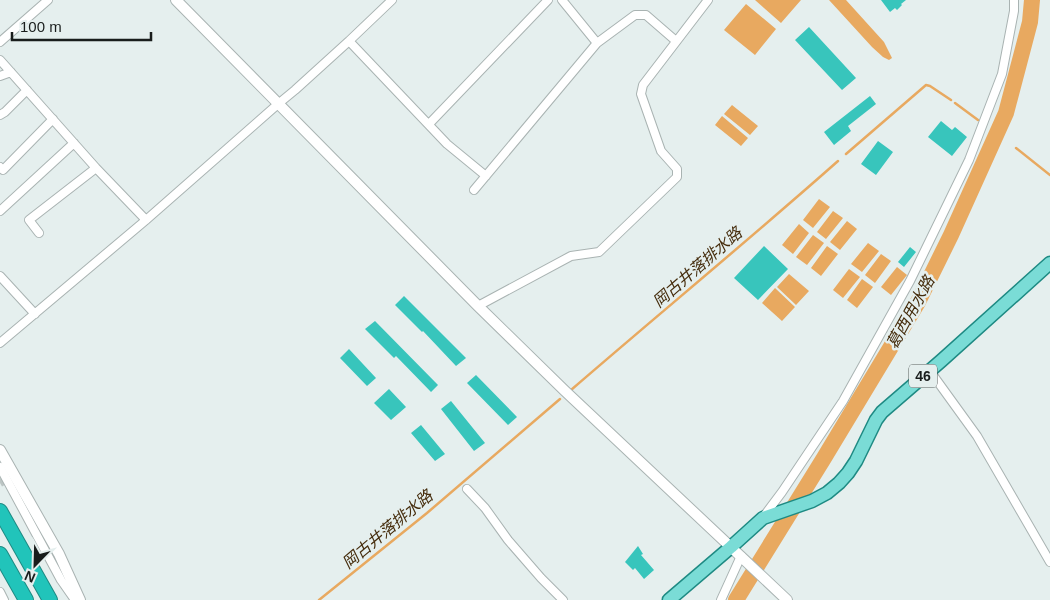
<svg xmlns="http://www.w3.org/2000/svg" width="1050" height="600" font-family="Helvetica,'Noto Sans JP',sans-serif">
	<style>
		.water { fill: #e8a960 }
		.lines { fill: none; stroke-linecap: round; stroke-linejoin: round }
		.stream { stroke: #e8a960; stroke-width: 2.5 }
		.river { stroke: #e8a960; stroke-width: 16 }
		.building { fill: #38c5bc }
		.minor-tunnel { stroke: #bcc5c4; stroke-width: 8; stroke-dasharray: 8 4; stroke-linecap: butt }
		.minor-casing { stroke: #a9b3b2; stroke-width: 10 }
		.tertiary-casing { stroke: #a9b3b2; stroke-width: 12 }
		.primary-casing { stroke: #1e8a83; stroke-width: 15 }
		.motorway-casing { stroke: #1e8a83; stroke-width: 16 }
		.minor { stroke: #fff; stroke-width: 8 }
		.tertiary { stroke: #fff; stroke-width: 10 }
		.primary { stroke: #7adcd6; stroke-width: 12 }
		.motorway { stroke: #21c4ba; stroke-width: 14 }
		.labels { text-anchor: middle; stroke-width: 5; stroke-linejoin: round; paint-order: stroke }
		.shield { fill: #e5efee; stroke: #565c5b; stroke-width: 1 }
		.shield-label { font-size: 14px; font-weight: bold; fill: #191d1c }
		.water-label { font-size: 16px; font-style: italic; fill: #452c0c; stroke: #e5efee }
	</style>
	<rect width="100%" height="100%" fill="#e5efee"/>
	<path class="water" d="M755 0H801L781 23Z
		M829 0H846L884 42 892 58 889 60 883 57 872 47Z
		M746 4 776 29 755 55 724 30Z
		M732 105 758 126 750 135 724 114Z
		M722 116 748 138 741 146 715 125Z
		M819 199 830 207 813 228 803 220Z
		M833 211 843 218 826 239 817 232Z
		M847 221 857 229 840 250 830 242Z
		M799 224 809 233 793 254 782 245Z
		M813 235 824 243 807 265 796 257Z
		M868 243 879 251 862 272 851 264Z
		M827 246 838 254 821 276 811 268Z
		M881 254 891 261 875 283 865 275Z
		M897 267 907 275 891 295 881 287Z
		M849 269 860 277 843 298 833 290Z
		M789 274 809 291 796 305 777 287Z
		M862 279 873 287 857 308 847 300Z
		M775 288 795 307 782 321 762 303Z"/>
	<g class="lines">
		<path class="stream" d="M955 103 978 120
			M1016 148 1050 175
			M846 154 926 85 930 86 951 100
			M571 390C660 313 750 239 838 161
			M319 600 427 513 560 399"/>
		<path class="river" d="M736 600 824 458 918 302 951 235 1006 113 1030 22 1032 0"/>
	</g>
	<path class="building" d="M881 0H906L901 4 902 5 897 10 895 8 890 12Z
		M809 27 856 78 842 90 795 40Z
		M870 96 876 104 848 126 851 131 834 145 824 132Z
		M941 121 952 130 955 127 967 137 952 156 928 137Z
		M878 141 893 152 876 175 861 164Z
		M764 246 788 269 758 300 734 278Z
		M910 247 916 252 904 267 898 262Z
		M404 296 466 358 456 366 423 331 422 332 395 305Z
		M375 321 438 385 431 392 396 356 394 358 365 329Z
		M349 349 376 378 367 386 340 358Z
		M476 375 517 417 508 425 467 383Z
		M389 389 406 407 391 420 374 403Z
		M451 401 485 443 474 451 441 409Z
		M421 425 445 454 435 461 411 433Z
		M638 546 643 554 641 555 654 570 644 579 635 568 633 570 625 562Z"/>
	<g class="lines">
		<path class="minor-tunnel" d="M0 483 7 479"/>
		<g class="minor-casing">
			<path id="minor" d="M562 0 597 43
				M349 41 447 144 486 176
				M0 42 48 0
				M0 60 96 168 146 220
				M0 76 11 72
				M0 115 5 112 27 90
				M429 124 548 0
				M0 167 3 170 53 119
				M474 190 597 43 635 15H646L676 41
				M0 211 74 143
				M39 233 29 220 96 168
				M0 276 35 314
				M478 306 571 256 599 252 677 177V169L661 151 641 94 643 85 708 0
				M0 343 146 220 278 104 295 90 349 41 392 0
				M930 371 977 436 1050 562
				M0 467 61 580 75 600
				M467 489 485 508 508 540 541 578 563 600
				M764 516 782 492 843 401 910 281 969 160 1002 74 1014 11V0
				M0 592 4 600
				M721 600 741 556"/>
		</g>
		<g class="tertiary-casing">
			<path id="tertiary" d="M176 0 478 306 565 391 787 600
				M0 450 59 554 80 600"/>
		</g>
		<g class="primary-casing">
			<path id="primary" d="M669 600 731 547 763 518 812 501 827 493 839 483 848 473 856 461 876 420 882 412 941 361 1050 263"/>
		</g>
		<g class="motorway-casing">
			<path id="motorway" d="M0 511 50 600
				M0 554 26 600"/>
		</g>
		<use href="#minor" class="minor"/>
		<use href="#tertiary" class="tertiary"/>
		<use href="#primary" class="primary"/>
		<use href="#motorway" class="motorway"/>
	</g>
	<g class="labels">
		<rect class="shield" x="909" y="364.5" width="28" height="23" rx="4"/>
		<g class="shield-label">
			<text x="923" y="381">46</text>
		</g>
		<g class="water-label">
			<text transform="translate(697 267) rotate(-41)" y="6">岡古井落排水路</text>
			<text transform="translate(910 312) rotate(-61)" y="6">葛西用水路</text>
			<text transform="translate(387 529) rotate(-40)" y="6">岡古井落排水路</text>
		</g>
	</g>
	<g transform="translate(35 565) rotate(203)" stroke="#e5efee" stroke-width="4" paint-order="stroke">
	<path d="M0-4L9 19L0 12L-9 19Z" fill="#191d1c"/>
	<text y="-8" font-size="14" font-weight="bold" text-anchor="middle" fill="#191d1c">N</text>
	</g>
	<path d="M12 32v8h139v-8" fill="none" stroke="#191d1c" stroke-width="2.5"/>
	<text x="20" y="32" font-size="15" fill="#191d1c" stroke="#e5efee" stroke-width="4" paint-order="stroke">100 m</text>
</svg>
